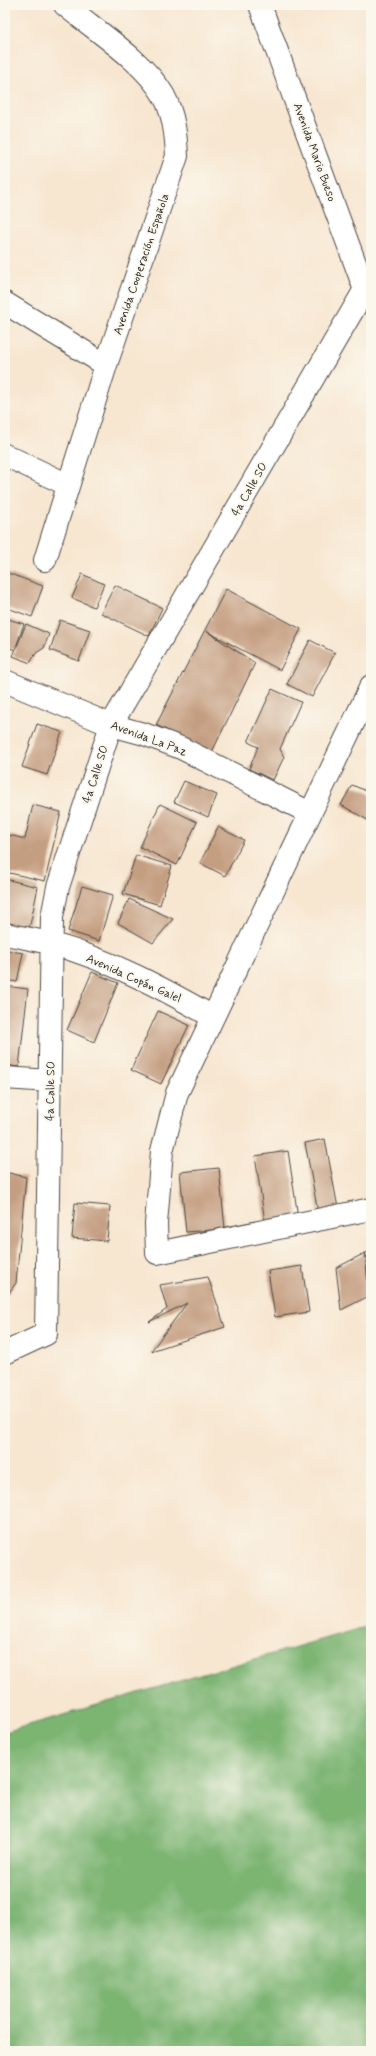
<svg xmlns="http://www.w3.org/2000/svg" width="376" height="2056" font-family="Mynerve,sans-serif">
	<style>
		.forest { fill: #7bb472; stroke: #53704e }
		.building { fill: #c49e81 }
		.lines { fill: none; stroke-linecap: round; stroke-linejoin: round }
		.minor-casing { stroke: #4a4744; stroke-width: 24 }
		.minor { stroke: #fff; stroke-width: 22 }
		.labels { text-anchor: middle; stroke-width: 4; stroke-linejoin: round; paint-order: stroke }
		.street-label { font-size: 12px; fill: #2b2b2b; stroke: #fbf7ec }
	</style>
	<rect width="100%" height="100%" fill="#fbf7ec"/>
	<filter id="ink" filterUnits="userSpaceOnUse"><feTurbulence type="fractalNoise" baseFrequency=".025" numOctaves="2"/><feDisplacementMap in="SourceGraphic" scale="8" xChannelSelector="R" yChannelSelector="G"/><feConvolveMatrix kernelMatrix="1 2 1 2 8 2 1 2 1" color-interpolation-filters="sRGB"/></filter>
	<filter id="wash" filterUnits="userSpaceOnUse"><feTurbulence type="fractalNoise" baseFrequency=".012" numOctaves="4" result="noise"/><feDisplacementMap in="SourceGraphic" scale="16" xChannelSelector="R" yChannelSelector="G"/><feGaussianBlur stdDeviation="0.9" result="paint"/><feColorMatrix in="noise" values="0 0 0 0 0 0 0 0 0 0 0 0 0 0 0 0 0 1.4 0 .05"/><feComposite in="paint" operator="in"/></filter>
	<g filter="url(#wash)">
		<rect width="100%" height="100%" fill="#f7e6d0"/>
		<path class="forest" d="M371 1625V2051H5V1732Z"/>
		<g id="blocks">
			<path class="building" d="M5 572 43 586 32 617 5 607Z
				M82 574 104 584 94 607 72 598Z
				M115 585 162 608 149 636 101 613Z
				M226 589 301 629 280 670 206 631 255 663 212 752 156 725Z
				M5 618 24 624 15 650 5 646Z
				M60 620 90 630 79 661 50 650Z
				M26 624 49 634 44 648 36 653 30 663 13 656Z
				M310 640 335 653 312 697 287 684Z
				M272 689 301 702 280 749 284 757 273 780 249 769 258 747 248 742Z
				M37 724 62 732 47 775 22 767Z
				M184 781 217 795 208 817 174 802Z
				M352 785 371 793V822L341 805Z
				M160 804 197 822 177 865 140 847Z
				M33 805 61 812 45 881 5 872V834L25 839Z
				M218 827 244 840 225 876 200 863Z
				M136 855 172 866 160 905 123 894Z
				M5 879 38 887 29 930 5 924Z
				M82 886 113 895 99 941 68 931Z
				M129 899 173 919 153 943 118 923Z
				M5 950 23 953 17 982 5 980Z
				M92 972 118 983 94 1042 67 1030Z
				M5 986 28 989 19 1067 5 1065Z
				M158 1011 189 1025 161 1084 131 1070Z
				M325 1139 338 1208 318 1212 305 1143Z
				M288 1151 298 1217 265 1222 255 1156Z
				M219 1168 225 1229 186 1232 180 1172Z
				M5 1172 26 1177 16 1283 5 1298Z
				M75 1203 110 1206 107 1241 72 1238Z
				M371 1252V1269L365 1253 369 1296 341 1310 336 1268 365 1253Z
				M302 1266 309 1312 275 1317 268 1271Z
				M208 1277 225 1327 151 1351 187 1303 149 1322 167 1309 160 1285Z"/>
		</g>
	</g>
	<g filter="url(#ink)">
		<use href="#blocks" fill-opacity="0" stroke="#4a4744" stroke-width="1"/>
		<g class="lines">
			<g class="minor-casing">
				<path id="minor" d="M260 5 365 290 370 297
					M5 303 106 365
					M5 455 68 485
					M45 560 106 365 177 156C176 136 174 115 164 96 144 61 96 31 65 5
					M5 681 111 725 144 734 181 748 310 813
					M371 686 177 1093 162 1151 156 1224 157 1253 371 1209
					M5 934C21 937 37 940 53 944 110 960 162 988 213 1017
					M5 1078 50 1081
					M5 1353 46 1334 52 917 58 887 111 725 371 279"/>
			</g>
			<use href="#minor" class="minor"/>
		</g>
	</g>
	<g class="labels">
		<g class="street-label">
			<text transform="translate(315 152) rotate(70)" y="4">Avenida Mario Bueso</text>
			<text transform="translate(141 264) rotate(-71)" y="4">Avenida Cooperación Española</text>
			<text transform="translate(249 489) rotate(-60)" y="4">4a Calle SO</text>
			<text transform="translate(149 738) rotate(20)" y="4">Avenida La Paz</text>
			<text transform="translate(95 774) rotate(-72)" y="4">4a Calle SO</text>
			<text transform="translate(134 978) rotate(24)" y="4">Avenida Copán Galel</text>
			<text transform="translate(50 1091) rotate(-89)" y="4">4a Calle SO</text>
		</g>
	</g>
	<rect width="376" height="2056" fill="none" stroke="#fbf7ec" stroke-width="20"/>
</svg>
